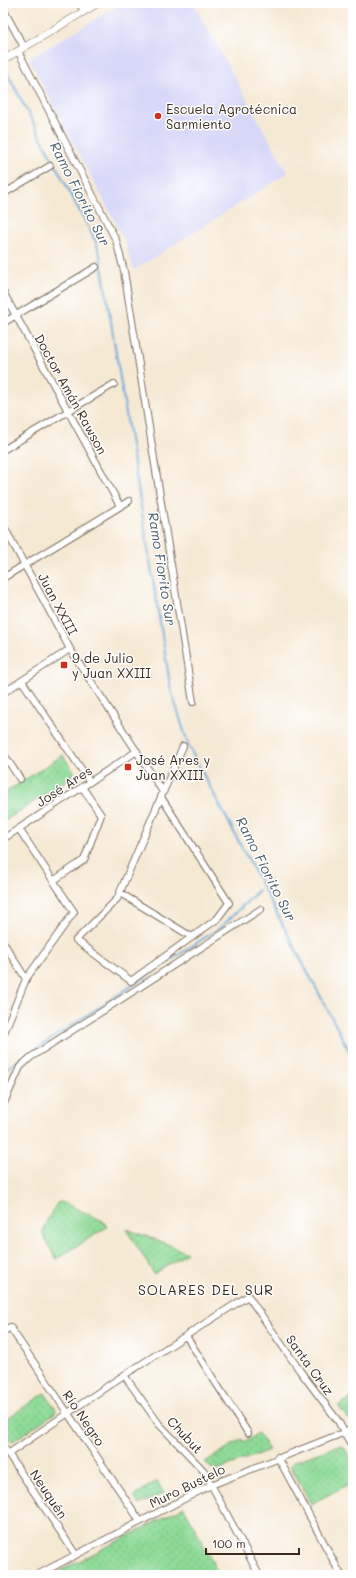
<svg xmlns="http://www.w3.org/2000/svg" width="356" height="1578" font-family="Mali,sans-serif">
	<style>
		.built { fill: #d7d7f8 }
		.grass { fill: url(#grass-dots); stroke: #64825a }
		.lines { fill: none; stroke-linecap: round; stroke-linejoin: round }
		.stream { stroke: #61a7d7; stroke-width: 2 }
		.minor-casing { stroke: #7c6d5e; stroke-width: 8 }
		.tertiary-casing { stroke: #7c6d5e; stroke-width: 8 }
		.minor { stroke: #fff; stroke-width: 6 }
		.tertiary { stroke: #fff; stroke-width: 7 }
		.poi-dot { fill: #c8321e; stroke: #fff; stroke-width: 1.5 }
		.labels { text-anchor: middle; stroke-width: 3; stroke-linejoin: round; paint-order: stroke }
		.poi-label { font-size: 13px; fill: #3b2a1e; stroke: #fff; text-anchor: start }
		.street-label { font-size: 13px; fill: #3b2a1e; stroke: #fff }
		.water-label { font-size: 14px; font-style: italic; fill: #4a5c68; stroke: #fff }
		.neighbourhood-label { font-size: 14px; letter-spacing: 1px; fill: #3b2a1e; stroke: #fff }
	</style>
	<defs>
		<pattern id="grass-dots" width="8" height="8" patternUnits="userSpaceOnUse"><rect width="8" height="8" fill="#8eda97"/><path d="M2 2h.1M6 6h.1" fill="none" stroke="#7bbb82" stroke-width="1.8" stroke-linecap="round"/></pattern>
	</defs>
	<rect width="100%" height="100%" fill="#fff"/>
	<filter id="ink" filterUnits="userSpaceOnUse"><feTurbulence type="fractalNoise" baseFrequency=".025" numOctaves="2"/><feDisplacementMap in="SourceGraphic" scale="8" xChannelSelector="R" yChannelSelector="G"/><feConvolveMatrix kernelMatrix="1 2 1 2 8 2 1 2 1" color-interpolation-filters="sRGB"/></filter>
	<filter id="wash" filterUnits="userSpaceOnUse"><feTurbulence type="fractalNoise" baseFrequency=".012" numOctaves="4" result="noise"/><feDisplacementMap in="SourceGraphic" scale="16" xChannelSelector="R" yChannelSelector="G"/><feGaussianBlur stdDeviation="0.9" result="paint"/><feColorMatrix in="noise" values="0 0 0 0 0 0 0 0 0 0 0 0 0 0 0 0 0 1.4 0 .05"/><feComposite in="paint" operator="in"/></filter>
	<g filter="url(#wash)">
		<rect width="100%" height="100%" fill="#f6e9d4"/>
		<path class="built" d="M123 3H193L288 173 134 270 124 239 29 59Z"/>
		<path class="grass" d="M63 755 74 772 73 776 3 822V794Z
			M62 1202 103 1221 107 1227 57 1259C37 1228 40 1234 57 1203Z
			M126 1229 165 1243 187 1253 154 1274Z
			M45 1393 56 1410 55 1413 13 1441H10L3 1430V1421Z
			M353 1397V1419L347 1418 338 1406Z
			M258 1433 269 1450 217 1470 212 1469 205 1462 242 1439 244 1442Z
			M340 1445 344 1447 353 1463V1482L311 1504 291 1467 293 1462Z
			M157 1481 164 1493 139 1505 134 1496Z
			M184 1507 219 1575H52Z"/>
		<g class="lines">
			<path class="stream" d="M4 67 96 242 100 255 171 690 189 747 353 1058
				M267 883 270 880
				M3 1074 4 1070 221 927 259 890"/>
		</g>
	</g>
	<g filter="url(#ink)">
		<g class="lines">
			<g class="minor-casing">
				<path id="minor" d="M79 3 84 11
					M3 9 24 47
					M18 51 116 240 124 271 193 702
					M3 194 50 166
					M3 292 120 506
					M3 323 96 267
					M3 450 114 384
					M3 525 70 649 163 792
					M3 578 129 501
					M22 681 90 782
					M3 693 70 649
					M3 753 20 779
					M161 797 229 903 217 919 131 981 76 940 117 899 183 746
					M3 839 137 751
					M53 881 84 860 101 815 82 787
					M120 893 192 937
					M3 942 26 979
					M3 1035 26 979 74 912 19 829
					M3 1105 20 1067 31 1057 261 909
					M3 1332 10 1327 140 1521
					M186 1336 248 1433
					M124 1375 159 1424 204 1471 259 1575
					M3 1446 76 1555
					M8 1454 115 1381 248 1296 300 1371 338 1421 353 1448
					M278 1457 341 1575
					M37 1575 211 1485 353 1429"/>
			</g>
			<g class="tertiary-casing">
				<path id="tertiary" d="M3 60 98 3"/>
			</g>
			<use href="#minor" class="minor"/>
			<use href="#tertiary" class="tertiary"/>
		</g>
	</g>
	<g class="poi-dot">
		<circle cx="158" cy="116" r="4"/>
		<rect x="60" y="661" width="8" height="8" rx="2"/>
		<rect x="124" y="763" width="8" height="8" rx="2"/>
	</g>
	<g class="labels">
		<g class="poi-label">
			<text x="166" y="114">Escuela Agrotécnica<tspan x="166" dy="15">Sarmiento</tspan></text>
			<text x="72" y="663">9 de Julio<tspan x="72" dy="15">y Juan XXIII</tspan></text>
			<text x="136" y="765">José Ares y<tspan x="136" dy="15">Juan XXIII</tspan></text>
		</g>
		<g class="street-label">
			<text transform="translate(71 394) rotate(61)" y="5">Doctor Amán Rawson</text>
			<text transform="translate(58 604) rotate(62)" y="5">Juan XXIII</text>
			<text transform="translate(64 786) rotate(-33)" y="5">José Ares</text>
			<text transform="translate(310 1365) rotate(54)" y="5">Santa Cruz</text>
			<text transform="translate(84 1418) rotate(56)" y="5">Río Negro</text>
			<text transform="translate(185 1435) rotate(47)" y="5">Chubut</text>
			<text transform="translate(187 1486) rotate(-26)" y="5">Muro Bustelo</text>
			<text transform="translate(49 1494) rotate(56)" y="5">Neuquén</text>
		</g>
		<g class="water-label">
			<text transform="translate(80 194) rotate(63)" y="5">Ramo Fiorito Sur</text>
			<text transform="translate(162 569) rotate(81)" y="5">Ramo Fiorito Sur</text>
			<text transform="translate(266 869) rotate(63)" y="5">Ramo Fiorito Sur</text>
		</g>
		<g class="neighbourhood-label">
			<text x="206" y="1295">SOLARES DEL SUR</text>
		</g>
	</g>
	<rect width="356" height="1578" fill="none" stroke="#fff" stroke-width="16"/>
	<path d="M206 1548v6h93v-6" fill="none" stroke="#3b2a1e" stroke-width="2"/>
	<text x="212" y="1548" font-size="12" fill="#3b2a1e" stroke="#ffffff" stroke-width="3" paint-order="stroke">100 m</text>
</svg>
